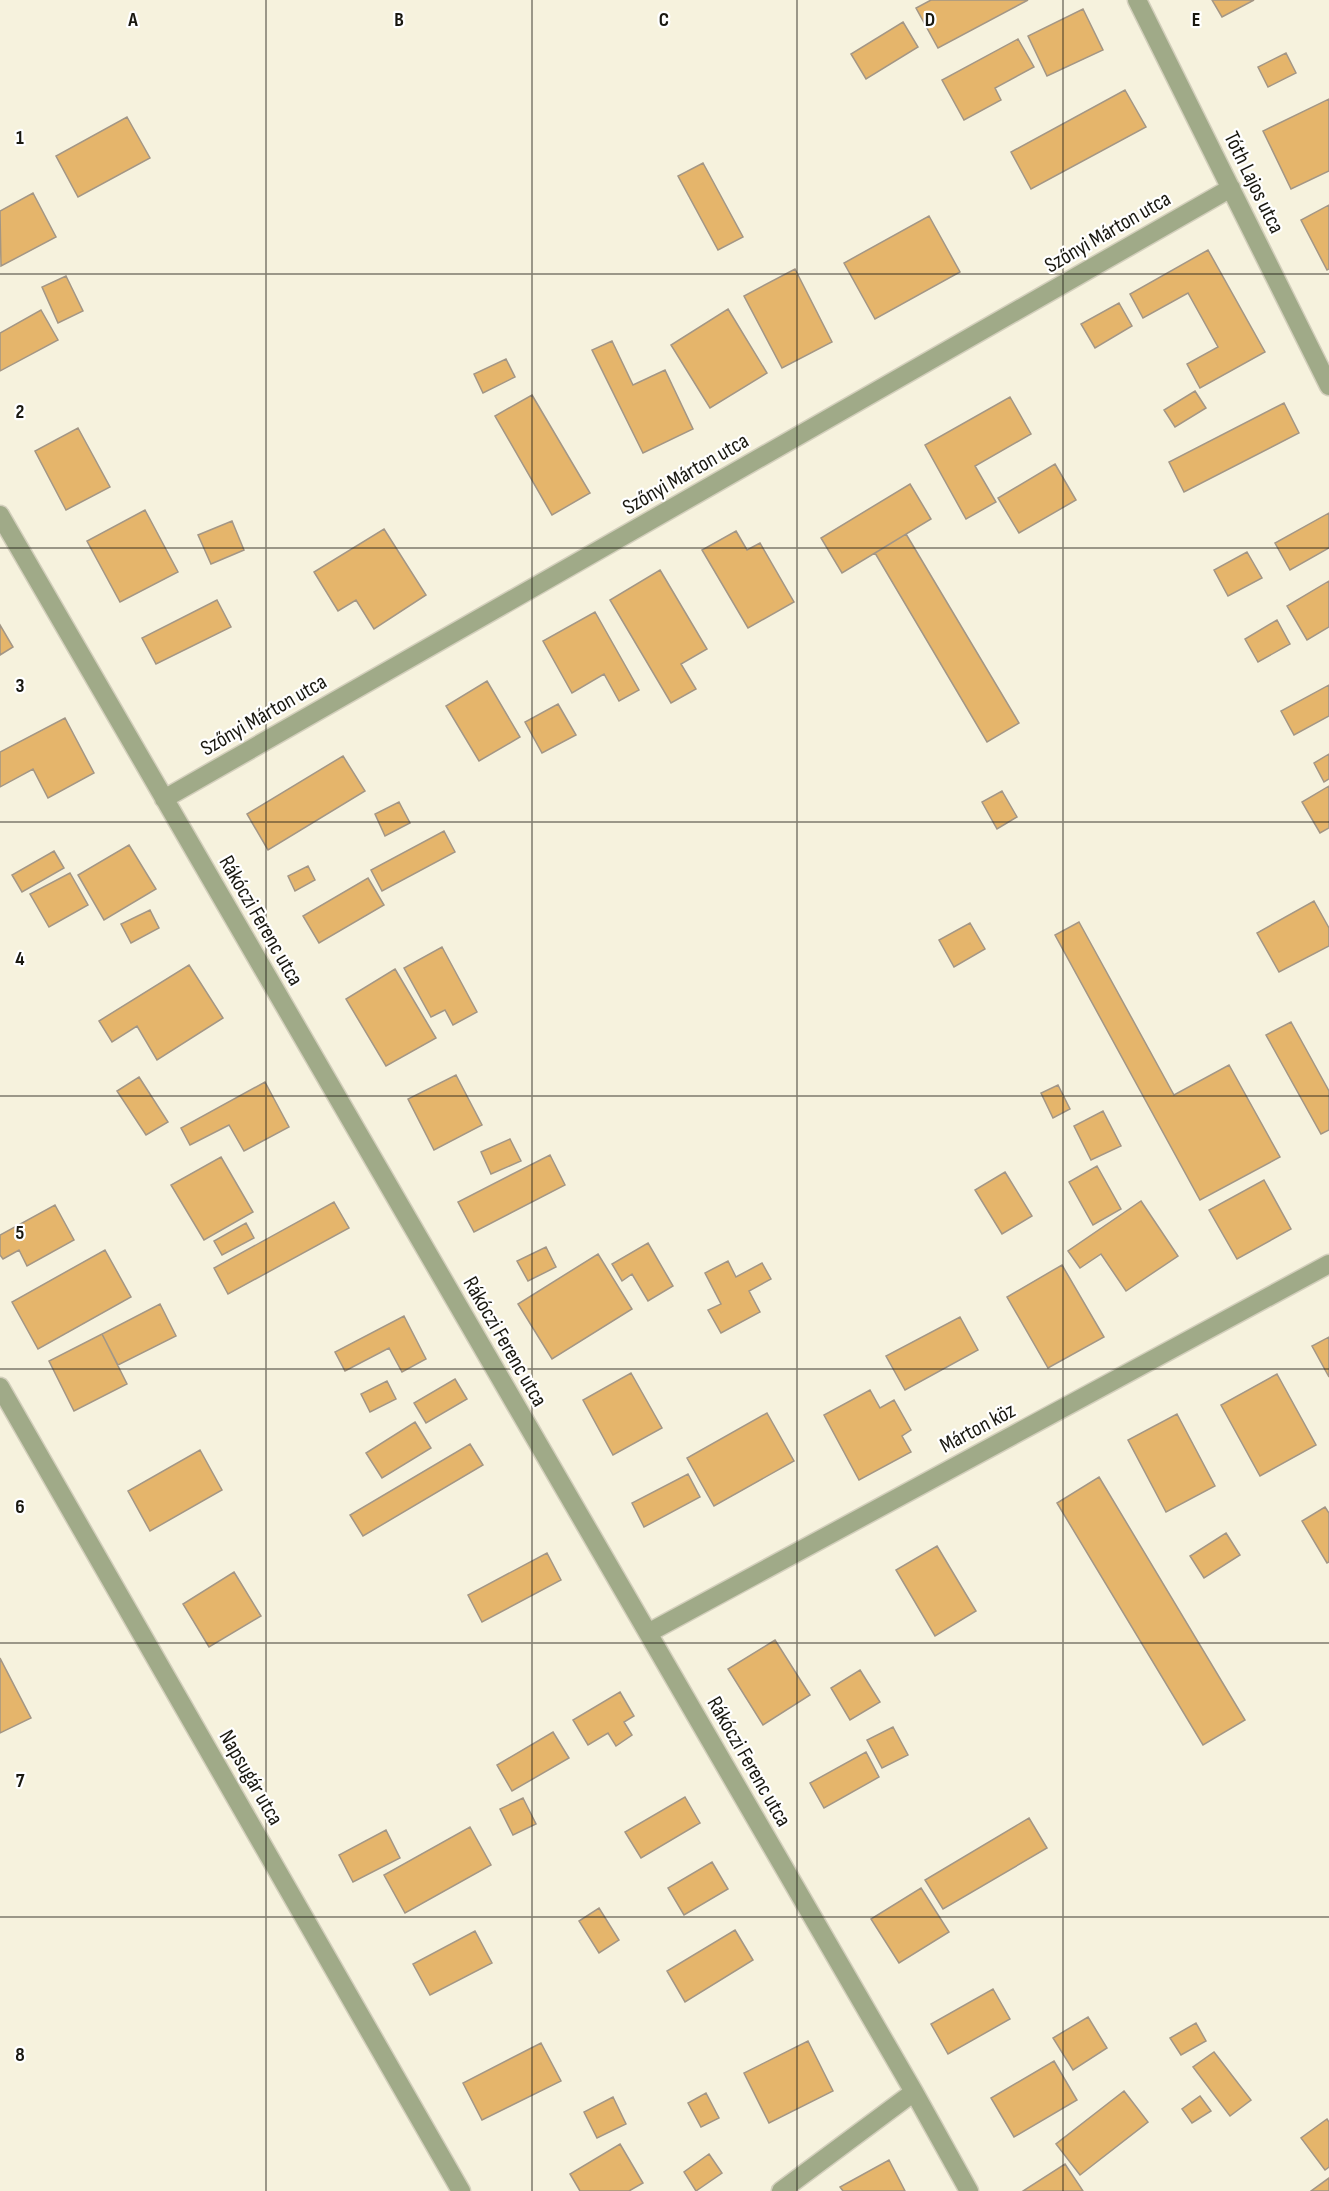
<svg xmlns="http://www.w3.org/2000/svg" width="1329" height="2191" font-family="'Sofia Sans Condensed',sans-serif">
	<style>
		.building { fill: #e5b56b; stroke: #a39685; stroke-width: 1.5 }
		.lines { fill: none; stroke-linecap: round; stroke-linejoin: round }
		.minor-casing { stroke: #d3cfbc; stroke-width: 21 }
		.minor { stroke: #a0aa88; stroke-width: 18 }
		.grid { fill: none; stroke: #191810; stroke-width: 1.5; stroke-opacity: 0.55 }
		.labels { text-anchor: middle; stroke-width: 4.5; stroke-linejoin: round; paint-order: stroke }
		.street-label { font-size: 22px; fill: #191810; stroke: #fff }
		.grid-label { font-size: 20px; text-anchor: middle; font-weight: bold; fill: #191810; stroke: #fff; stroke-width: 4.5; stroke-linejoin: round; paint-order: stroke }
	</style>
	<rect width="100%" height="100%" fill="#f6f2dd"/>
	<path class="building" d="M931 0H1028L938 48 916 8Z
		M1212 0H1254L1222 17Z
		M1083 9 1103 50 1047 76 1028 36Z
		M903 22 918 47 866 79 851 54Z
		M1018 39 1034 67 995 88 1001 100 964 120 942 80Z
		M1286 53 1296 73 1268 87 1258 67Z
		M1125 90 1146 127 1031 189 1011 152Z
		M1329 99V171L1291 189 1263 131Z
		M127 117 150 158 78 197 56 156Z
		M703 163 743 237 718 250 678 176Z
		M33 193 56 237 1 266 0 211Z
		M1329 205V269L1327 270 1301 220Z
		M929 216 960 272 875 319 844 263Z
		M1208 250 1265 352 1200 388 1187 364 1218 347 1188 293 1143 318 1130 294Z
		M795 269 832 342 782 368 744 296Z
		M66 276 83 311 58 323 42 287Z
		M1119 303 1132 326 1095 348 1081 324Z
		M728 309 767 373 710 408 671 345Z
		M41 310 58 340 0 371V333Z
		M612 341 633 385 665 370 693 429 643 453 592 350Z
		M506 359 515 377 483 393 474 374Z
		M1195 391 1206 408 1175 427 1164 410Z
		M532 395 590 493 552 515 495 416Z
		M1010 397 1031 434 975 466 996 502 966 519 925 445Z
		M1284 403 1299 433 1184 492 1169 462Z
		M78 428 110 487 66 510 35 451Z
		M1055 464 1076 500 1019 533 998 498Z
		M910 484 931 519 842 573 821 538Z
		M145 510 178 572 120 602 87 541Z
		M1329 513V548L1290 570 1275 543Z
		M232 521 244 550 211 564 198 535Z
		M384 529 426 595 374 629 356 600 338 611 314 572Z
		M736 531 747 550 760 543 794 602 748 628 702 550Z
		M906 534 1019 723 987 742 875 553Z
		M1247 552 1262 578 1228 596 1214 570Z
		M660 570 707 649 681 664 696 689 671 703 610 600Z
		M1329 581V627L1307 640 1287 606Z
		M217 600 231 627 156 664 142 638Z
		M595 612 639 690 619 701 604 674 572 693 543 641Z
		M1277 620 1290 644 1258 662 1245 639Z
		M0 625 13 647 0 655Z
		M487 681 520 737 479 761 446 706Z
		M1329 685V716L1294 735 1281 711Z
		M558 704 576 735 542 753 525 722Z
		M65 718 94 773 48 798 33 769 0 787V752Z
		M1329 754V779L1324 782 1314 763Z
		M343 756 365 791 268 850 247 814Z
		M1329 786V828L1320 833 1302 802Z
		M1002 791 1017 817 997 829 982 802Z
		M399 802 410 823 385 836 375 814Z
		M444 831 455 852 382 891 371 870Z
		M129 845 156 889 104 920 78 875Z
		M54 851 64 868 22 892 12 875Z
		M308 866 315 880 295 891 288 876Z
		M70 873 88 905 49 927 30 894Z
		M368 878 384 905 319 943 303 916Z
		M1314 901 1329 928V946L1279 972 1257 933Z
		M150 910 159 928 131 943 121 924Z
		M1079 922 1174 1095 1229 1065 1280 1157 1200 1200 1055 935Z
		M970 923 985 949 954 967 939 940Z
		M442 947 477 1012 453 1025 445 1010 431 1017 404 968Z
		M189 965 223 1018 157 1060 137 1026 112 1042 99 1021Z
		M395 969 436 1038 386 1066 346 999Z
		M1291 1022 1329 1091V1130L1321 1134 1266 1035Z
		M456 1075 482 1125 434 1150 408 1099Z
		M139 1077 168 1122 146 1135 117 1091Z
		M265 1082 289 1127 244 1151 229 1125 190 1145 181 1128Z
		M1058 1085 1070 1109 1053 1118 1041 1093Z
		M1103 1111 1121 1146 1091 1160 1074 1126Z
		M510 1139 521 1161 491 1174 481 1152Z
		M550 1155 565 1185 474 1232 458 1202Z
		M221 1157 253 1212 204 1240 171 1185Z
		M1097 1166 1121 1209 1093 1225 1069 1182Z
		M1005 1172 1032 1216 1002 1234 975 1190Z
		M1264 1180 1291 1229 1237 1259 1209 1210Z
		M1141 1201 1178 1256 1126 1291 1101 1254 1080 1268 1068 1251Z
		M334 1202 349 1228 228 1294 214 1268Z
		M55 1205 74 1240 27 1266 19 1250 3 1259 0 1255V1235Z
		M246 1223 254 1238 222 1255 214 1241Z
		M648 1243 673 1286 648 1301 632 1274 622 1281 612 1264Z
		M546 1247 556 1267 528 1281 517 1261Z
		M105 1250 131 1297 38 1349 12 1302Z
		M598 1254 632 1309 552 1359 518 1304Z
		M728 1261 736 1277 762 1263 771 1279 749 1291 760 1312 721 1333 708 1310 721 1304 705 1273Z
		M1062 1265 1104 1337 1048 1368 1007 1297Z
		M160 1304 176 1336 118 1365 102 1334Z
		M404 1316 426 1359 402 1372 389 1348 345 1371 335 1352Z
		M960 1317 978 1350 905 1390 886 1356Z
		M102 1334 127 1384 74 1411 49 1361Z
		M1329 1337V1377L1312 1346Z
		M631 1373 662 1428 613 1455 583 1400Z
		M1277 1374 1316 1445 1260 1476 1221 1405Z
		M455 1379 467 1399 426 1423 414 1403Z
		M387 1381 396 1399 370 1412 361 1394Z
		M870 1390 880 1408 894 1400 911 1430 902 1436 911 1452 859 1480 824 1415Z
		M767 1413 794 1461 714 1506 687 1458Z
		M1177 1414 1215 1486 1166 1512 1128 1440Z
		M415 1422 431 1448 382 1478 366 1453Z
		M470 1444 483 1465 363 1536 350 1515Z
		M200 1450 222 1490 150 1531 128 1491Z
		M688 1474 700 1497 644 1527 632 1503Z
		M1099 1477 1245 1720 1203 1745 1057 1503Z
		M1325 1507 1329 1513V1562L1327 1563 1302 1521Z
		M1226 1533 1240 1555 1204 1578 1190 1556Z
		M937 1546 976 1611 935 1636 896 1570Z
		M547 1553 561 1580 482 1622 468 1595Z
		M234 1572 261 1616 209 1647 183 1604Z
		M775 1640 810 1695 763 1725 728 1669Z
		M0 1658 31 1718 0 1733Z
		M860 1670 880 1702 850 1720 831 1688Z
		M620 1692 634 1716 624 1722 632 1735 616 1746 608 1733 588 1745 573 1720Z
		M893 1727 908 1755 882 1768 867 1740Z
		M553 1732 569 1758 512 1791 497 1765Z
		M866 1752 879 1777 824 1808 810 1783Z
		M685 1797 700 1823 641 1858 625 1832Z
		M523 1798 536 1824 513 1835 500 1809Z
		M1029 1818 1047 1848 943 1909 925 1880Z
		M470 1827 491 1865 405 1913 384 1875Z
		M386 1830 400 1858 353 1882 339 1855Z
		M712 1862 728 1889 684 1915 668 1888Z
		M921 1888 949 1932 899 1963 871 1919Z
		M599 1908 619 1940 599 1953 579 1921Z
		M735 1930 753 1960 685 2002 667 1971Z
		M475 1931 492 1963 430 1995 413 1964Z
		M993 1989 1010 2019 948 2054 931 2024Z
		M1088 2017 1107 2048 1073 2070 1053 2038Z
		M1196 2023 1206 2041 1181 2055 1170 2038Z
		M808 2041 833 2091 769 2123 744 2073Z
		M541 2043 561 2081 482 2120 463 2083Z
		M1214 2052 1251 2100 1230 2116 1193 2067Z
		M1054 2061 1077 2100 1014 2137 991 2098Z
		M1124 2091 1148 2122 1080 2175 1056 2144Z
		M706 2093 719 2118 701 2127 688 2103Z
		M1200 2096 1211 2111 1192 2123 1182 2109Z
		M613 2097 626 2124 597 2138 584 2112Z
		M1327 2119 1329 2122V2167L1325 2170 1301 2138Z
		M620 2144 643 2183 629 2191H580L570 2174Z
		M709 2154 722 2173 696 2191 684 2172Z
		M889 2160 905 2191H843L840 2187Z
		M1065 2164 1083 2191H1023Z
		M1329 2178V2191H1311Z"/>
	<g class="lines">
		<g class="minor-casing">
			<path id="minor" d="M1137 0 1329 386
				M0 515 914 2092 969 2191
				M164 799 1231 188
				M0 1387 461 2191
				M648 1633 1329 1264
				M781 2191 914 2092"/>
		</g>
		<use href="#minor" class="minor"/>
	</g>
	<path class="grid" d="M266 0V2191M532 0V2191M797 0V2191M1063 0V2191M0 274H1329M0 548H1329M0 822H1329M0 1096H1329M0 1369H1329M0 1643H1329M0 1917H1329"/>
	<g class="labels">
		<g class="street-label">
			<text transform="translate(1255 182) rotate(64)" y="8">Tóth Lajos utca</text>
			<text transform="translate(1107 231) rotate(-30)" y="8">Szőnyi Márton utca</text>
			<text transform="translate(685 473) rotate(-30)" y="8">Szőnyi Márton utca</text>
			<text transform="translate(263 714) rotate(-30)" y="8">Szőnyi Márton utca</text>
			<text transform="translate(262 920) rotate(60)" y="8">Rákóczi Ferenc utca</text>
			<text transform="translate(506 1341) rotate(60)" y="8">Rákóczi Ferenc utca</text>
			<text transform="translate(977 1427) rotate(-28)" y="8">Márton köz</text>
			<text transform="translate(750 1761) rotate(60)" y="8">Rákóczi Ferenc utca</text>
			<text transform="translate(252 1777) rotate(60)" y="8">Napsugár utca</text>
		</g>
	</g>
	<g class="grid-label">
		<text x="133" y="26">A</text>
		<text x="399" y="26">B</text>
		<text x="664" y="26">C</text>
		<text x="930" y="26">D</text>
		<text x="1196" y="26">E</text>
		<text x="20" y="144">1</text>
		<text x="20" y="418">2</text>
		<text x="20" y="692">3</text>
		<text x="20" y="965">4</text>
		<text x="20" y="1239">5</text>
		<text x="20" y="1513">6</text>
		<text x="20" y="1787">7</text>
		<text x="20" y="2061">8</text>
	</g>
</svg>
